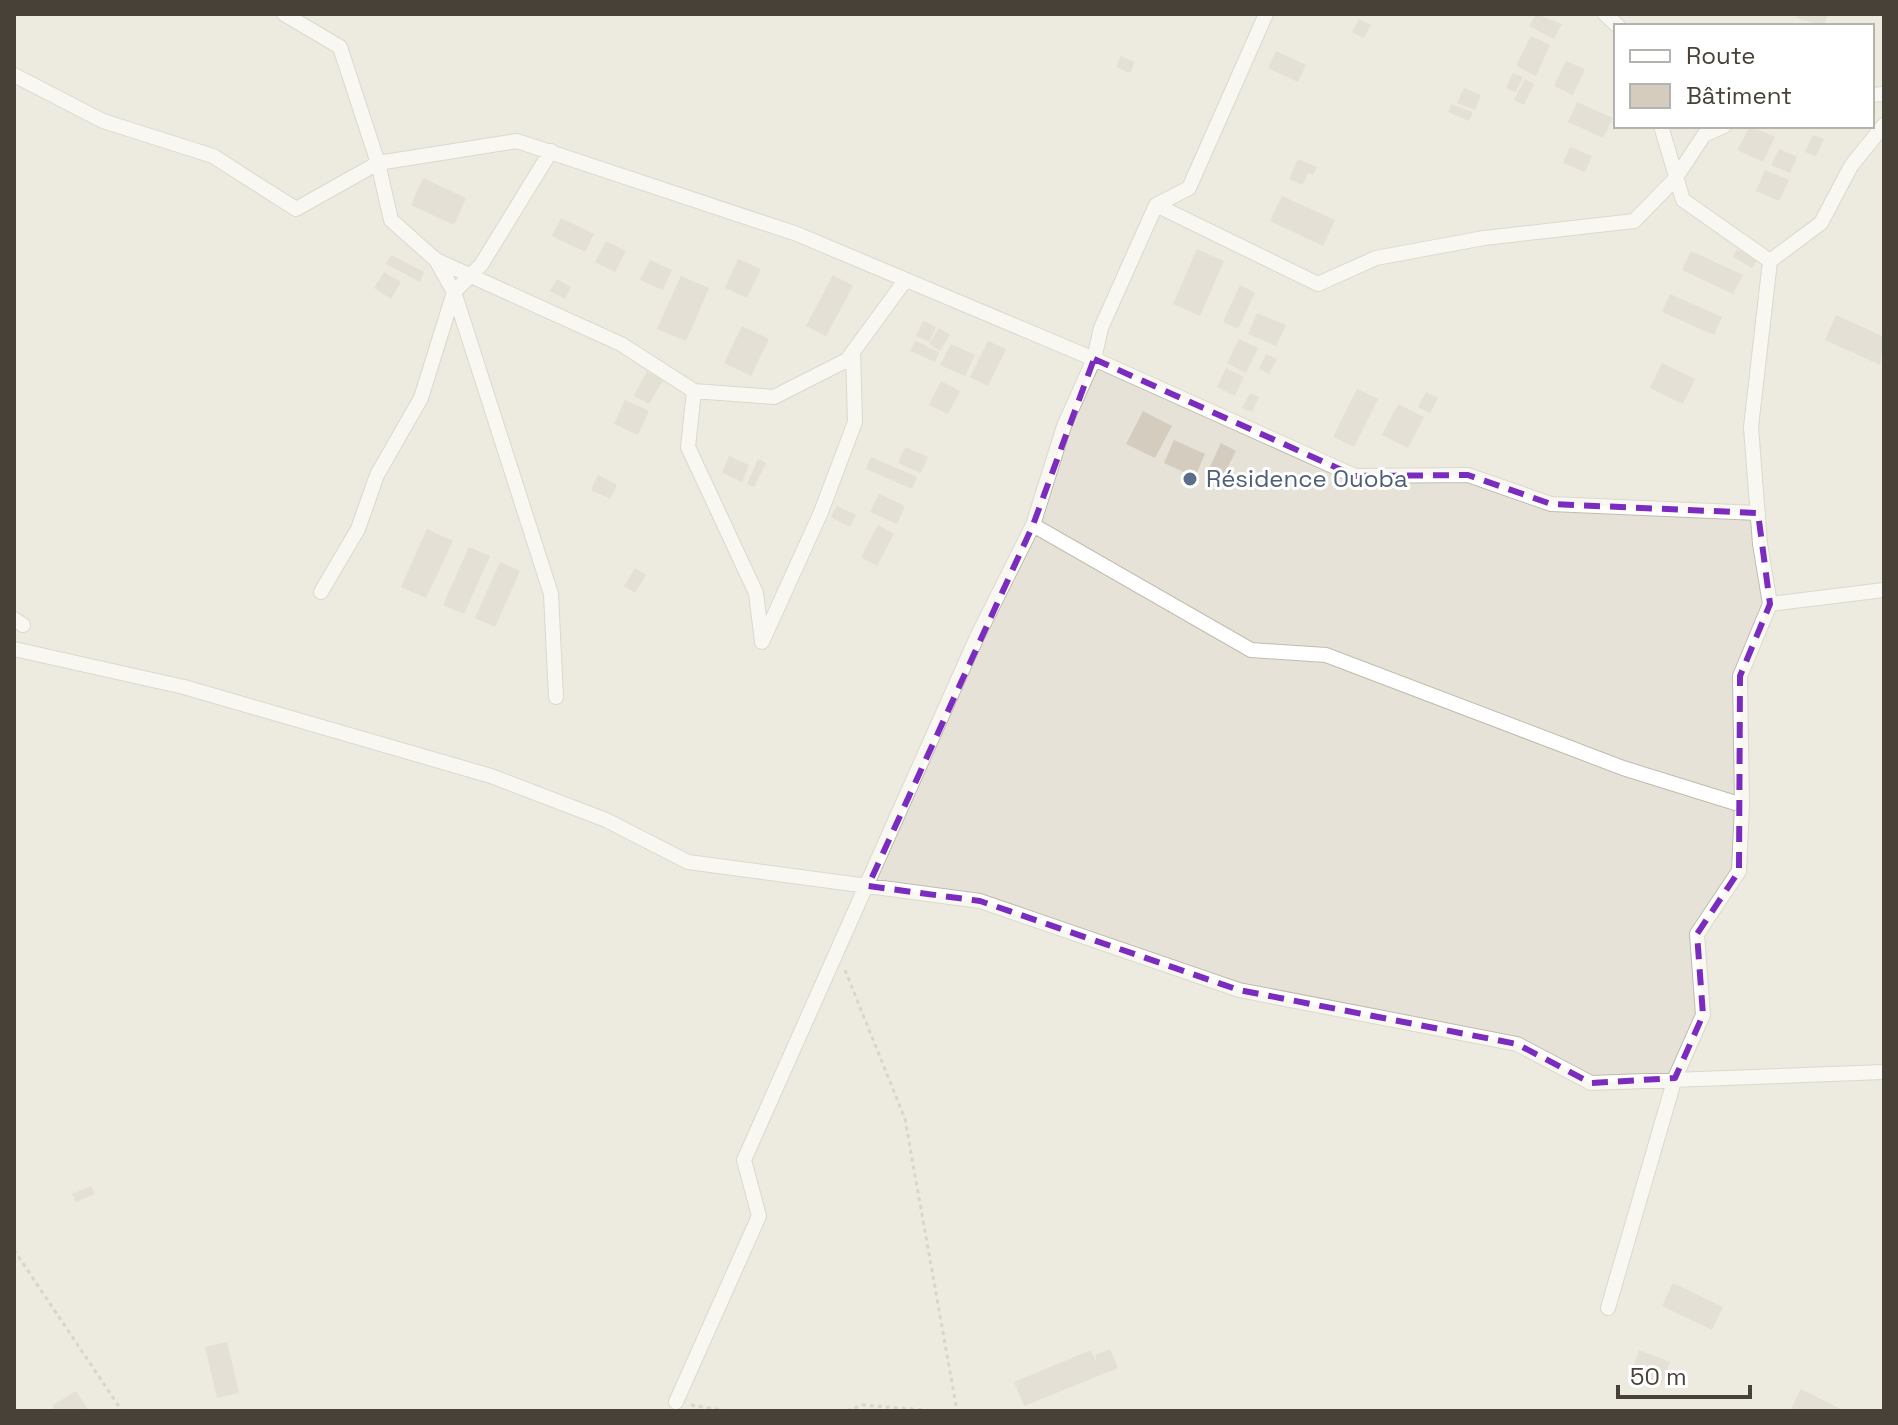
<svg xmlns="http://www.w3.org/2000/svg" width="1898" height="1425" font-family="'Space Grotesk',sans-serif">
	<style>
		.residential { fill: #e7e2d7; fill-rule: evenodd }
		.building { fill: #d4ccbe }
		.lines { fill: none; stroke-linecap: round; stroke-linejoin: round }
		.minor-casing { stroke: #c1bbae; stroke-width: 16 }
		.path { stroke: #c0b49d; stroke-width: 3; stroke-dasharray: 4 4; stroke-linecap: butt }
		.minor { stroke: #fff; stroke-width: 14 }
		.marked { fill: none; stroke: #7b2cbf; stroke-width: 6; stroke-dasharray: 16 10; stroke-linejoin: round }
		.service-dot { fill: #5c6f8a; stroke: #fff; stroke-width: 3 }
		.labels { text-anchor: middle; stroke-width: 6; stroke-linejoin: round; paint-order: stroke }
		.service-label { font-size: 24px; fill: #4e5e75; stroke: #fff; text-anchor: start }
	</style>
	<rect width="100%" height="100%" fill="#f3f0e8"/>
	<path class="residential" d="M14 14H1884V1411H14ZM1616 26H1872V126H1616Z"/>
	<path class="building" d="M1536 14 1562 24 1554 39 1529 26Z
		M1797 14H1828L1824 26 1796 18Z
		M1359 19 1371 25 1364 38 1352 32Z
		M1531 36 1550 45 1536 76 1516 66Z
		M1276 51 1306 65 1298 82 1268 68Z
		M1121 56 1135 62 1130 73 1116 67Z
		M1566 61 1585 69 1573 95 1554 86Z
		M1513 73 1523 77 1516 92 1506 88Z
		M1525 79 1534 84 1524 105 1514 100Z
		M1464 88 1481 95 1475 110 1457 103Z
		M1577 102 1613 118 1603 138 1568 122Z
		M1451 104 1473 112 1469 121 1448 112Z
		M1750 126 1775 137 1763 162 1737 150Z
		M1813 135 1824 139 1816 156 1805 152Z
		M1570 147 1592 156 1585 172 1563 163Z
		M1779 149 1797 157 1790 173 1771 165Z
		M1298 159 1317 167 1313 175 1308 173 1303 185 1289 179Z
		M1765 170 1789 180 1779 201 1756 191Z
		M423 178 466 198 454 225 411 205Z
		M1282 196 1335 220 1323 246 1270 221Z
		M561 218 594 234 585 252 552 236Z
		M606 241 626 251 615 272 595 262Z
		M1197 249 1224 261 1200 316 1173 304Z
		M1737 249 1757 260 1752 268 1733 257Z
		M1691 251 1743 275 1733 294 1682 270Z
		M391 255 424 272 420 282 386 264Z
		M738 259 761 269 747 298 725 288Z
		M650 260 672 270 663 290 640 280Z
		M384 272 401 282 391 299 374 288Z
		M833 275 853 286 826 336 806 326Z
		M681 276 709 288 686 341 657 329Z
		M557 279 571 287 565 299 550 291Z
		M1240 285 1255 293 1238 329 1223 322Z
		M1670 294 1722 317 1714 335 1662 312Z
		M1257 313 1286 325 1276 346 1248 334Z
		M1836 315 1884 337 1880 365 1825 340Z
		M923 321 936 327 929 342 916 336Z
		M742 326 769 339 751 376 724 363Z
		M939 328 950 335 940 351 929 344Z
		M1239 339 1258 348 1246 373 1227 363Z
		M915 341 927 346 925 350 927 347 939 352 935 362 910 351Z
		M988 341 1006 349 988 386 970 377Z
		M951 344 975 355 965 376 940 365Z
		M1266 354 1277 359 1269 374 1259 369Z
		M1662 363 1695 379 1683 404 1650 388Z
		M1226 368 1244 377 1235 396 1217 387Z
		M647 371 663 380 649 404 634 396Z
		M941 381 960 391 948 414 929 405Z
		M1357 389 1378 399 1354 447 1333 437Z
		M1426 392 1438 398 1430 413 1418 407Z
		M1250 393 1259 397 1252 412 1242 408Z
		M625 400 649 411 638 435 614 424Z
		M1398 404 1424 417 1408 448 1382 435Z
		M1143 411 1172 426 1155 458 1126 444Z
		M1174 440 1205 454 1195 477 1164 463Z
		M1221 443 1236 451 1221 480 1207 473Z
		M905 447 928 457 921 473 898 463Z
		M729 456 749 465 742 482 722 473Z
		M871 457 917 477 912 489 866 469Z
		M758 459 766 463 754 487 747 484Z
		M598 475 617 485 610 499 591 490Z
		M879 494 905 506 897 524 870 512Z
		M837 506 856 515 850 527 831 517Z
		M878 525 894 534 877 566 861 557Z
		M427 529 453 541 426 598 401 587Z
		M469 547 490 556 464 614 443 605Z
		M500 562 520 571 495 627 475 618Z
		M635 568 646 575 635 593 624 586Z
		M91 1186 95 1194 76 1202 72 1194Z
		M1673 1283 1723 1307 1712 1330 1662 1306Z
		M227 1342 239 1393 217 1398 205 1347Z
		M1110 1349 1118 1368 1024 1406 1014 1382 1091 1350 1097 1364 1095 1355Z
		M1639 1350 1670 1362 1662 1385 1631 1374Z
		M1801 1389 1845 1411 1791 1409Z
		M76 1391 89 1411H55L52 1406Z"/>
	<g class="lines">
		<g class="minor-casing">
			<path id="minor" d="M284 14 340 47 378 163 391 220 436 260 454 292 551 594 556 697
				M1605 14 1618 26
				M14 75 103 121 213 156 296 209 378 163 517 141 797 234 1094 359 1355 476 1468 475 1551 504 1758 513
				M1872 95 1884 94
				M1156 205 1318 284 1376 258 1484 238 1634 221 1675 179 1704 135 1724 126
				M436 260 621 344 694 391 774 397 847 360 904 282
				M1770 261 1821 223 1851 166 1884 125
				M694 391 688 447 756 593 762 642
				M1033 525 1251 650 1326 655 1623 768 1742 805
				M321 592 358 529 377 475 421 398 454 292 481 265 551 151
				M1770 604 1884 590
				M14 619 23 625
				M762 642 821 512 855 422 853 351
				M14 649 184 687 491 776 606 820 688 862 980 901 1239 990 1517 1044 1591 1083 1884 1072
				M1608 1308 1675 1078 1703 1015 1697 934 1739 871 1742 805 1740 676 1770 604 1760 544 1751 427 1770 261 1683 200 1661 126
				M676 1402 759 1216 744 1160 976 639 1033 525 1064 426 1094 359 1101 328 1156 205 1189 188 1266 14"/>
		</g>
		<path class="path" d="M845 970 905 1119 957 1411
			M14 1250 122 1411
			M691 1405 727 1411
			M847 1411 862 1405 936 1411"/>
		<use href="#minor" class="minor"/>
	</g>
	<path d="M0 0H1898V1425H0ZM1094 359 1355 476 1468 475 1551 504 1758 513 1770 604 1740 676 1739 871 1697 934 1703 1015 1675 1078 1591 1083 1517 1044 1239 990 980 901 868 886 1033 525Z" fill="#f3f0e8" fill-opacity=".55" fill-rule="evenodd"/>
	<path class="marked" d="M1094 359 1355 476 1468 475 1551 504 1758 513 1770 604 1740 676 1739 871 1697 934 1703 1015 1675 1078 1591 1083 1517 1044 1239 990 980 901 868 886 1033 525Z"/>
	<circle class="service-dot" cx="1190" cy="479" r="8"/>
	<g class="labels">
		<g class="service-label">
			<text x="1206" y="487">Résidence Ouoba</text>
		</g>
	</g>
	<rect width="1898" height="1425" fill="none" stroke="#474137" stroke-width="32"/>
	<rect x="1614" y="24" width="260" height="104" fill="#ffffff" stroke="#b5b3af" stroke-width="2"/>
	<rect x="1630" y="50" width="40" height="12" fill="#ffffff" stroke="#b5b3af" stroke-width="2"/>
	<text x="1686" y="64" font-size="24" fill="#474137">Route</text>
	<rect x="1630" y="84" width="40" height="24" fill="#d4ccbe" stroke="#b5b3af" stroke-width="2"/>
	<text x="1686" y="104" font-size="24" fill="#474137">Bâtiment</text>
	<path d="M1618 1385v12h132v-12" fill="none" stroke="#474137" stroke-width="4"/>
	<text x="1630" y="1385" font-size="24" fill="#474137" stroke="#ffffff" stroke-width="6" paint-order="stroke">50 m</text>
</svg>
